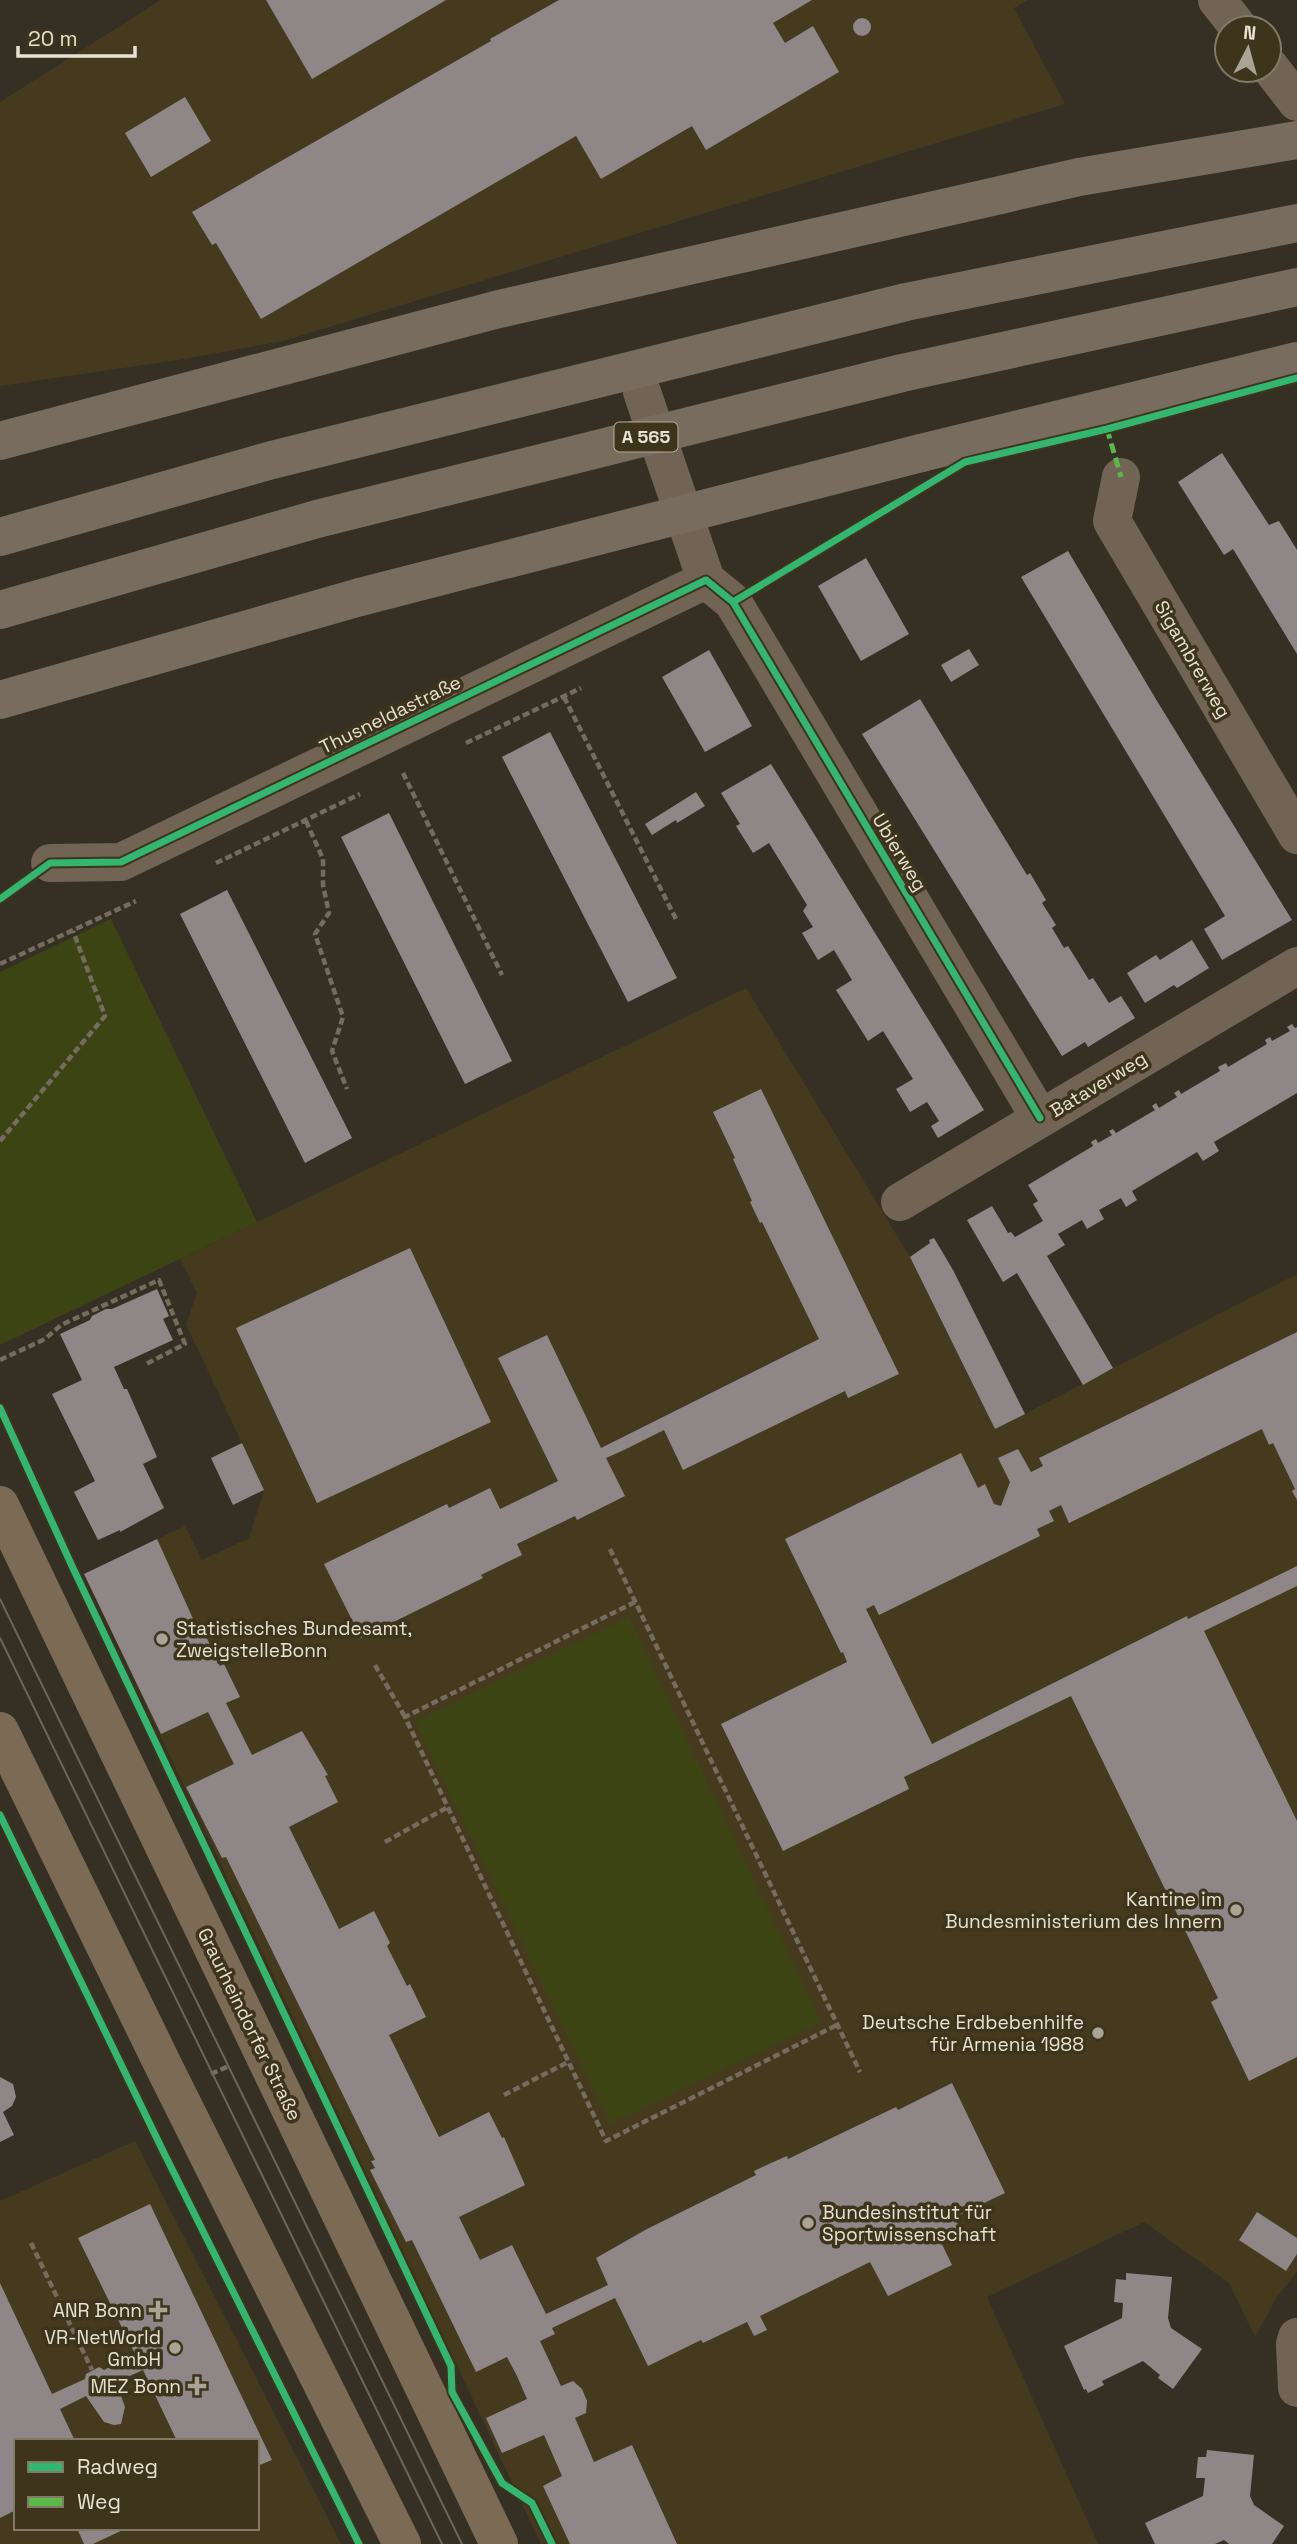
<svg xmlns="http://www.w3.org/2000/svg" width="1297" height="2544" font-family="'Space Grotesk',sans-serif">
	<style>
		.built { fill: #463a1e; fill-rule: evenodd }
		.green { fill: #3d4414 }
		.building { fill: #8f8787 }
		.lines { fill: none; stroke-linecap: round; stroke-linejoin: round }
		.path { stroke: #756c5f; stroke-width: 4.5; stroke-dasharray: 7 3.5; stroke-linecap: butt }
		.minor { stroke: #726454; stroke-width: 38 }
		.major { stroke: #7b6a54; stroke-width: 38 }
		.highway { stroke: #786c5f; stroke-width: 38 }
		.tram { stroke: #6d6559; stroke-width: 2 }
		.highway-bridge { stroke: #786c5f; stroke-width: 38 }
		.quiet { stroke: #58b947; stroke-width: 5; stroke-dasharray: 10 5; stroke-linecap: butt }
		.cycleway-casing { stroke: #3e341c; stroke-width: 11 }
		.cycleway { stroke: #33b770; stroke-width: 7 }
		.poi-dot { fill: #aaa496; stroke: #3e341c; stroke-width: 2.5 }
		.labels { text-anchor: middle; stroke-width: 7; stroke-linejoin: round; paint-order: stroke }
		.shield { fill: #3e341c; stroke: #b5ae9c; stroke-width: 2 }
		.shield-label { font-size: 18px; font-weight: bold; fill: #e8e2d3 }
		.street-label { font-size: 19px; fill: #e8e2d3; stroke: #3e341c }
		.poi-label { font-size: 19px; fill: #e8e2d3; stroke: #3e341c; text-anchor: end }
	</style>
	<rect width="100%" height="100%" fill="#363024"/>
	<path class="built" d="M161 0H1028L1014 8 1065 104 283 341 178 360 0 386V102Z
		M746 988 910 1257 995 1429 1297 1274V2272L1277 2297 1255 2337 1229 2283 1144 2222 987 2297 1098 2544H541L84 1574 185 1526 202 1560 249 1538 264 1490 186 1324 197 1293 180 1259Z
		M135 2141 341 2544H0V2201ZM16 2441H257V2528H16Z"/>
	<path class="green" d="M111 919 257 1222 0 1345V972Z
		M629 1617 821 2022 610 2124 415 1722Z"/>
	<path class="building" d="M266 0H446L312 79Z
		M559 0H812L773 23 785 43 813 26 839 72 706 150 692 126 601 179 576 136 261 319 216 243 212 245 192 212 491 41 490 39Z
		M853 27a9 9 0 1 1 18 0a9 9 0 1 1-18 0Z
		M185 97 211 141 151 177 125 133Z
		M1222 453 1269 525 1279 521 1297 550V654L1233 549 1224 555 1178 482Z
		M1068 551 1157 701 1292 920 1222 960 1204 929 1225 916 1021 577Z
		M866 558 909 634 861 661 818 586Z
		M969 649 979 665 951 682 941 665Z
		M709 650 752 726 705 752 662 677Z
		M920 699 1027 875 1030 873 1046 900 1042 903 1056 925 1052 928 1064 948 1068 946 1089 980 1093 978 1109 1003 1121 996 1135 1018 1088 1047 1085 1042 1062 1056 862 734Z
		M550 732 677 978 628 1002 502 757Z
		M771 764 984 1110 938 1138 931 1126 939 1121 927 1102 910 1112 896 1089 913 1079 883 1031 868 1041 836 990 852 980 834 950 818 960 802 933 813 927 803 911 807 905 769 843 753 853 736 826 740 824 721 793Z
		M696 792 705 806 677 823 676 820 652 835 645 824Z
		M389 813 512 1061 465 1084 341 837Z
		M227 890 352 1138 305 1163 180 914Z
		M1192 940 1209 968 1177 988 1174 985 1145 1003 1127 973 1156 955 1160 960Z
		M1292 1024 1295 1028 1297 1027V1093L1214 1142 1219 1151 1203 1161 1197 1152 1132 1191 1137 1200 1126 1207 1121 1198 1099 1210 1104 1219 1087 1229 1082 1220 1058 1234 1065 1245 1047 1256 1113 1368 1083 1385 1017 1273 1003 1282 967 1220 992 1206 1008 1233 1011 1232 1015 1237 1031 1228 1043 1221 1033 1204 1038 1201 1028 1185 1093 1146 1091 1142 1096 1139 1098 1143 1112 1135 1109 1131 1113 1129 1116 1133 1155 1110 1152 1106 1156 1103 1159 1108 1177 1097 1174 1093 1179 1090 1181 1094 1220 1071 1218 1067 1226 1063 1228 1067 1267 1044 1265 1040 1270 1037 1272 1041 1290 1031 1287 1027Z
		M761 1089 899 1374 848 1398 845 1391 683 1470 664 1430 624 1450 606 1458 625 1496 577 1520 575 1516 517 1544 522 1555 481 1575 483 1578 361 1638 324 1564 447 1504 449 1508 490 1488 500 1509 558 1481 498 1358 547 1335 601 1448 819 1339 762 1222 760 1223 750 1202 752 1201 733 1159 735 1158 713 1112Z
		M934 1238 953 1270 1025 1414 995 1429 910 1257 930 1243 929 1240Z
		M410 1248 491 1422 317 1503 236 1328Z
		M157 1289 169 1316 163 1319 173 1340 114 1367 124 1389H127L157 1457 143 1464 164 1508 120 1532V1530L98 1540 74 1492 95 1481 52 1394 82 1380 60 1334 90 1320 92 1316 106 1309H112Z
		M1297 1332V1500L1292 1491 1295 1489 1273 1443 1269 1445 1262 1429 1069 1523 1061 1505 1049 1511 1054 1521 1037 1529 1040 1536 879 1615 874 1605 866 1609 932 1744 1187 1616 1188 1619 1297 1566V1586L1204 1631 1297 1821V2057L1249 2081 1211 2002 1218 1998 1071 1696 904 1777 909 1789 783 1851 721 1724 847 1662 843 1652 841 1653 785 1539 961 1453 978 1488 985 1484 994 1504 1001 1506 1010 1482 998 1458 1018 1449 1031 1472 1043 1466 1039 1458Z
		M242 1443 264 1490 233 1505 211 1458Z
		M157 1539 199 1632 203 1630 220 1666 224 1664 240 1697 226 1703 252 1755 302 1731 328 1775 325 1776 338 1802 289 1827 339 1929 374 1911 390 1943 387 1946 407 1986 410 1984 426 2017 389 2035 439 2137 489 2112 502 2138 504 2137 525 2185 459 2217 480 2260 512 2245 546 2314 608 2285 596 2258 647 2229 756 2175 754 2171 771 2163 787 2156 788 2159 896 2107 898 2110 952 2083 1005 2193 955 2217 960 2230 940 2240 952 2265 888 2296 870 2262 760 2316 767 2330 754 2336 747 2322 703 2343 701 2340 648 2366 615 2298 552 2328 555 2334 540 2341 561 2386 573 2381 582 2389 587 2401 586 2413 575 2418 594 2462 632 2445 677 2544H570L543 2486 562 2476 544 2435 502 2453 486 2418 527 2399 517 2376 507 2357 476 2372 412 2240 406 2242 370 2170 375 2168 371 2161 375 2160 226 1857 222 1858 186 1787 234 1764 208 1712 161 1734 84 1574Z
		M0 2077 13 2084 16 2097 12 2106 3 2112 14 2135 0 2142Z
		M150 2204 272 2460 257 2466V2441H177L143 2370 116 2382 125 2407 121 2424 114 2425 104 2422 86 2396 60 2409 75 2441H16V2510L0 2518V2283L52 2394 85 2379 86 2374 99 2367 104 2370 135 2354 78 2238Z
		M1257 2212 1297 2238V2254L1286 2271 1239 2240Z
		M1126 2273 1172 2277 1168 2318 1171 2328 1202 2349 1173 2389 1158 2378 1160 2375 1143 2361 1102 2381 1104 2385 1088 2393 1086 2389 1084 2390 1064 2346 1122 2318 1123 2303 1114 2302 1116 2279 1126 2280Z
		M1207 2450 1254 2455 1250 2496 1254 2505 1284 2526 1272 2544H1229L1224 2540 1215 2544H1155L1145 2523 1203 2496 1205 2478H1196L1198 2457H1206Z
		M77 2528H127L93 2544H84Z"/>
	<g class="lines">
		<path class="path" d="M564 697 677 921
			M466 743 581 688
			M403 773 502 975
			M306 821 323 859V885L329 913 315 934 343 1017 332 1051 347 1089
			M216 863 360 794
			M0 964 136 901
			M0 1141 105 1016 73 931
			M0 1360 45 1339 61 1325 159 1280 185 1344 146 1364
			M610 1549 860 2072
			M635 1602 405 1717 606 2141 837 2025
			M375 1665 405 1717
			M385 1842 448 1807
			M211 2074 229 2066
			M504 2095 568 2062
			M31 2243 92 2370"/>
		<path class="minor" d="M1217 0 1239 28
			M1269 66 1297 102
			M642 392 706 580
			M1121 477 1112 521 1297 835
			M50 863 121 862 706 580 733 602 1040 1118
			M900 1202 1297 966
			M1297 2337 1295 2344 1297 2388"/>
		<path class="major" d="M0 1505 499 2544
			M0 1731 164 2067 402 2544"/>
		<path class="highway" d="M0 441 495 310 1079 177 1297 140
			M921 453 1297 361
			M0 537 272 460 906 302 1297 223
			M0 700 360 597"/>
		<path class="tram" d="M0 1599 462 2544
			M0 1638 442 2544"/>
		<path class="highway-bridge" d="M360 597 921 453
			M0 610 317 519 902 373 1297 287"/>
		<path class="quiet" d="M1107 429 1121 477"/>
		<g class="cycleway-casing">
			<path id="cycleway" d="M733 602 965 462 1107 429 1297 378
				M0 899 50 863 121 862 706 580 733 602 1040 1118
				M0 1408 72 1566 451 2366 452 2392 502 2483 532 2503 552 2544
				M0 1815 164 2153 359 2544"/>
		</g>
		<use href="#cycleway" class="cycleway"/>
	</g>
	<g class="poi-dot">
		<circle cx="162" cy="1639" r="7"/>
		<circle cx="1236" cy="1910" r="7"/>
		<circle cx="1098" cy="2033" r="7"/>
		<circle cx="808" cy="2223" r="7"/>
		<path d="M154.5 2299.5h7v7h7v7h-7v7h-7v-7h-7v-7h7z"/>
		<circle cx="175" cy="2348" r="7"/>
		<path d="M193.5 2375.5h7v7h7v7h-7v7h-7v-7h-7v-7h7z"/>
	</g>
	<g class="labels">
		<rect class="shield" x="614.5" y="422.5" width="63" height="29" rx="5"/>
		<g class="shield-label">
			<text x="646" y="443">A 565</text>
		</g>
		<g class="street-label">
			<text transform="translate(1193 659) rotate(60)" y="7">Sigambrerweg</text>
			<text transform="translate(390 714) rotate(-26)" y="7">Thusneldastraße</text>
			<text transform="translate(900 852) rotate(59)" y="7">Ubierweg</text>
			<text transform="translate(1098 1084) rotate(-31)" y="7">Bataverweg</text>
			<text transform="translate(250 2024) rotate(64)" y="7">Graurheindorfer Straße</text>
		</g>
		<g class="poi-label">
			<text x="176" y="1635" text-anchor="start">Statistisches Bundesamt,<tspan x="176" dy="22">ZweigstelleBonn</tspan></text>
			<text x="1222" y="1906">Kantine im<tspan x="1222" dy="22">Bundesministerium des Innern</tspan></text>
			<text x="1084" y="2029">Deutsche Erdbebenhilfe<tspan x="1084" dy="22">für Armenia 1988</tspan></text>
			<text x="822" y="2219" text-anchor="start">Bundesinstitut für<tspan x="822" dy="22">Sportwissenschaft</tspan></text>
			<text x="142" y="2317">ANR Bonn</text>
			<text x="161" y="2344">VR-NetWorld<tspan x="161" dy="22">GmbH</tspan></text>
			<text x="181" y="2393">MEZ Bonn</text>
		</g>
	</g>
	<rect x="14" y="2439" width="245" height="91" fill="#3e341c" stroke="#827a65" stroke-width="2"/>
	<rect x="28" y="2462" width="35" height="10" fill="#33b770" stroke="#827a65" stroke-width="2"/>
	<text x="77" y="2474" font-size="21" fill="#e8e2d3">Radweg</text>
	<rect x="28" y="2497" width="35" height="10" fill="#58b947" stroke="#827a65" stroke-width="2"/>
	<text x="77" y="2509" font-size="21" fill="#e8e2d3">Weg</text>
	<g transform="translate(1248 49) rotate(6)"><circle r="33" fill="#3e341c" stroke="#827a65" stroke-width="2"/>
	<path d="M0-5L12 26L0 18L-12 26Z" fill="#aaa496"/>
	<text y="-10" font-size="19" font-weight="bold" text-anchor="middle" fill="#e8e2d3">N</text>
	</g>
	<path d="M18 46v10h117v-10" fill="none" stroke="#e8e2d3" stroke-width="3.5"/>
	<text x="28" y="46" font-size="21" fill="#e8e2d3" stroke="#3e341c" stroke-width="5" paint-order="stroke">20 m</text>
</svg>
